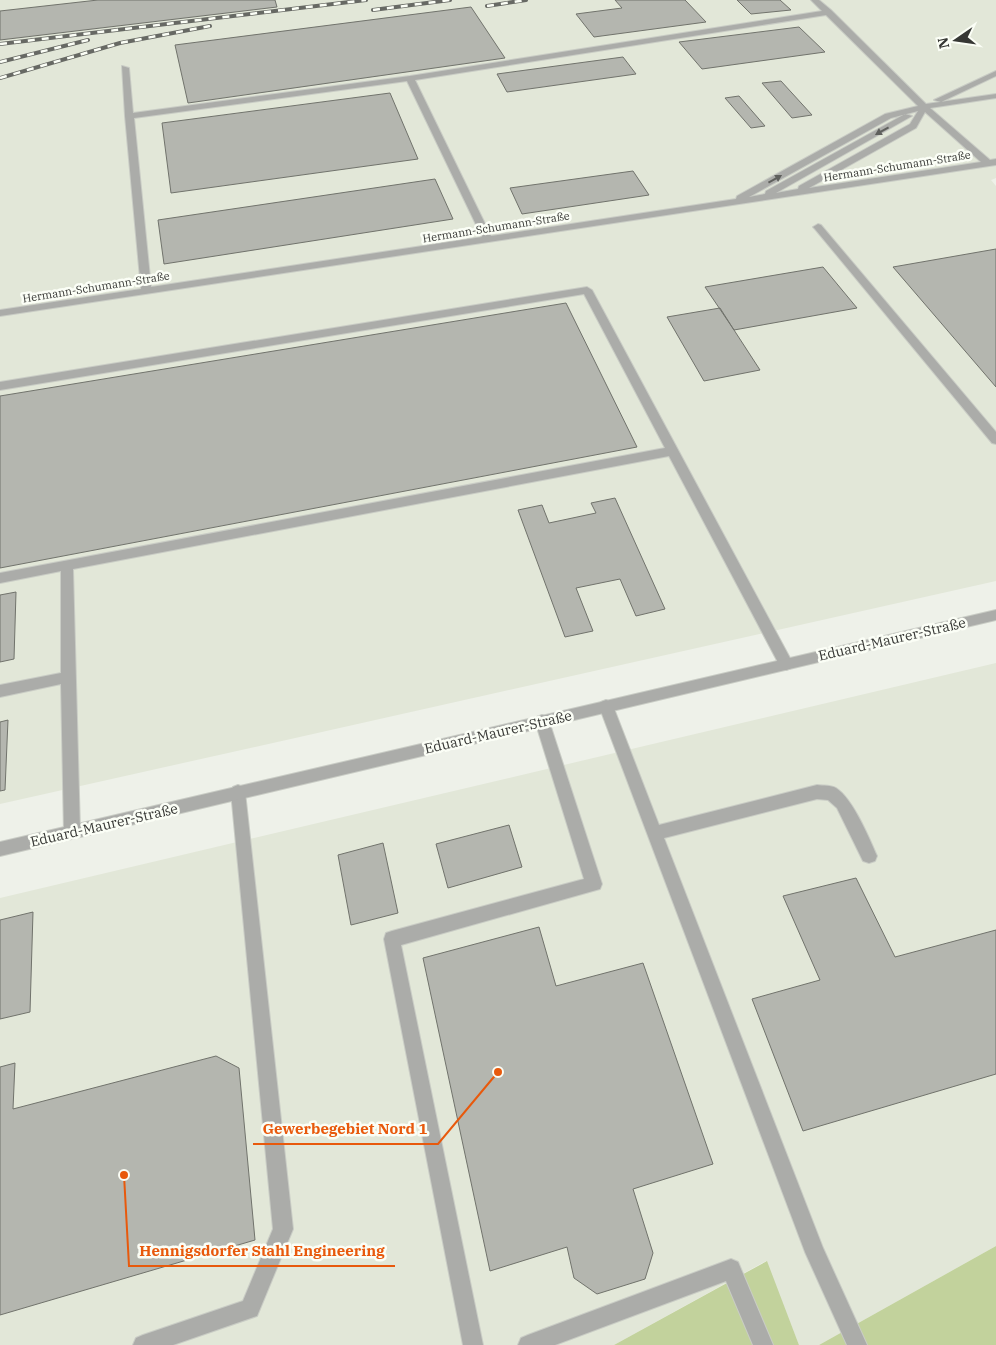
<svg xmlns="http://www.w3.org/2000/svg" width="996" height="1345" font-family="'IBM Plex Serif',serif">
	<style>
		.built { fill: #e2e7d8 }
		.green { fill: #c2d29c }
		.building { fill: #b4b6af; stroke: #71736c }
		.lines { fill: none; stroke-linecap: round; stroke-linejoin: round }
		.service-casing { stroke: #c9ccc5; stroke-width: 2 }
		.minor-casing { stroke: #c9ccc5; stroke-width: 2 }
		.service { fill: #abaca9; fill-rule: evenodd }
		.minor { fill: #abaca9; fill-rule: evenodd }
		.rail-casing { stroke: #676964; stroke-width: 4 }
		.rail { stroke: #fbfef6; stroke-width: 2.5; stroke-dasharray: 7; stroke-linecap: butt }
		.oneway { fill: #5f605d }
		.labels { text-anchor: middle; stroke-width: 5; stroke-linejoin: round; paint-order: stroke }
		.far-street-label { font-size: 11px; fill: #363734; stroke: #fbfef6 }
		.street-label { font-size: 14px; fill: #363734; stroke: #fbfef6 }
		.leader { fill: none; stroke: #e8590c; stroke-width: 2 }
		.callout-dot { fill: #e8590c; stroke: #fbfef6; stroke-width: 2 }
		.callout-label { font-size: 15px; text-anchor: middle; font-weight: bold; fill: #e8590c; stroke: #fbfef6; stroke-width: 5; stroke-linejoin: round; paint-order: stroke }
	</style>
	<rect width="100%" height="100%" fill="#eef1e9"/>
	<path class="built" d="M0 0H996V178L991 180 996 186V581L0 804Z
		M996 663V1246L819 1345H799L766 1261 614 1345H0V898Z"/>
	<path class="green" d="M996 1246V1345H819Z
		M767 1261 799 1345H614Z"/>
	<path class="building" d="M98 0H275L277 7 0 40V11Z
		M615 0H685L706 22 594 37 576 14 622 8Z
		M737 0H780L791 10 751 14Z
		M471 7 505 58 188 103 175 45Z
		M799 27 825 52 702 69 679 42Z
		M623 57 636 74 507 92 497 74Z
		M781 81 812 115 792 118 762 83Z
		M390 93 418 159 171 193 162 123Z
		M739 96 765 126 751 128 725 98Z
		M633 171 649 195 522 214 510 188Z
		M435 179 453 219 164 264 158 220Z
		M996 249V387L893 267Z
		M823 267 857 308 734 330 705 287Z
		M566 303 637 447 0 568V396Z
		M720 308 734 330 760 370 704 381 667 317Z
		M615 498 665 609 636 616 620 579 576 588 593 631 565 637 518 510 542 505 549 523 596 513 591 503Z
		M16 592 14 659 0 662V595Z
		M8 720 5 790 0 791V722Z
		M509 825 522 867 448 888 436 844Z
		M383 843 398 913 351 925 338 855Z
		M856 878 895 957 996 930V1074L803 1131 752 999 820 980 783 896Z
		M33 912 30 1012 0 1019V920Z
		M539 927 556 986 643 963 713 1164 633 1189 653 1253 645 1279 597 1294 574 1278 567 1247 490 1271 423 958Z
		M216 1056 239 1068 255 1240 0 1315V1067L15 1063 13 1109Z"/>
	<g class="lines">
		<g class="service-casing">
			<path id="service" d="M811 0H819L831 10 926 104 996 94V98L930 108 990 160 996 159V165L0 316V310L141 289 125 116 122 66 129 68 133 113 410 76 822 11ZM826 15 918 106 885 114 737 196 736 199 491 236 415 80ZM407 81 482 237 151 287 134 118ZM918 111 910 124 799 186 798 189 776 193 912 116 905 114 766 191 765 194 749 197 891 118ZM925 112 981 162 809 188 916 128Z
				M996 71V76L941 102 934 100Z
				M818 224 821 225 996 432V444L992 443 815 229 813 227Z
				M587 287 592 290 791 660 793 664 791 668 786 670 781 668 669 456 73 569 80 832 77 837 72 839 67 837 64 832 61 684 0 697V685L61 673V571L0 583V573L665 448 584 294 0 390V382Z
				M606 700 611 702 613 706 659 825 817 785C823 786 831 785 836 788 853 799 869 838 877 856L875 861 869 863 863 861 837 808 828 800 817 799 664 838 823 1248 867 1345H847L805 1252 599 706 601 702Z
				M542 715 547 717 549 721 602 884 600 889 401 945 483 1345H463L384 939 386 933 392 931 584 879 535 721 537 717Z
				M238 785 243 787 245 792 293 1229 257 1316 173 1345H133L136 1338 143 1335 243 1301 273 1229 231 792 233 787Z
				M731 1259 738 1262 773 1345H753L726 1281 555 1345H518L521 1338 528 1335Z"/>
		</g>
		<g class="minor-casing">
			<path id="minor" d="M996 610V620L0 856V842Z"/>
		</g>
		<use href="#service" class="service"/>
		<use href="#minor" class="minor"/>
		<g class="rail-casing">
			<path id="rail" d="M487 6 526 0
				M373 10 450 0
				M0 44 366 0
				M0 62 88 40
				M0 78 120 43 210 26"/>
		</g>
		<use href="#rail" class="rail"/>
	</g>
	<defs><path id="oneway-solid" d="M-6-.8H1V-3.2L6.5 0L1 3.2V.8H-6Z" transform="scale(1.25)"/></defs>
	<g class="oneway">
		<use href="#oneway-solid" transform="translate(882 131) rotate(151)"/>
		<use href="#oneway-solid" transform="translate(775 179) rotate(-29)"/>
	</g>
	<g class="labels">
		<g class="far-street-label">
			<text transform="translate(897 166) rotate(-9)" y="4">Hermann-Schumann-Straße</text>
			<text transform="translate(496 227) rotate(-9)" y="4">Hermann-Schumann-Straße</text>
			<text transform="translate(96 287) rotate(-9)" y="4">Hermann-Schumann-Straße</text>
		</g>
		<g class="street-label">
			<text transform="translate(892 639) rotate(-13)" y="5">Eduard-Maurer-Straße</text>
			<text transform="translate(498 732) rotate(-13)" y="5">Eduard-Maurer-Straße</text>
			<text transform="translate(104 825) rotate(-13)" y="5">Eduard-Maurer-Straße</text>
		</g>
	</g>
	<path class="leader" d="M498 1072L438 1144H253M124 1175L129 1266H395"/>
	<g class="callout-dot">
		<circle cx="498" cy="1072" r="5"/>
		<circle cx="124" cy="1175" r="5"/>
	</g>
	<g class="callout-label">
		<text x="345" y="1134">Gewerbegebiet Nord 1</text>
		<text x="262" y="1256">Hennigsdorfer Stahl Engineering</text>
	</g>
	<g transform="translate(956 40) rotate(257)" stroke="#fbfef6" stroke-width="4" paint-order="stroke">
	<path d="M0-4L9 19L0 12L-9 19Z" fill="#363734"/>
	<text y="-8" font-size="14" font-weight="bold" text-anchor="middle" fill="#363734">N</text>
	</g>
</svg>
